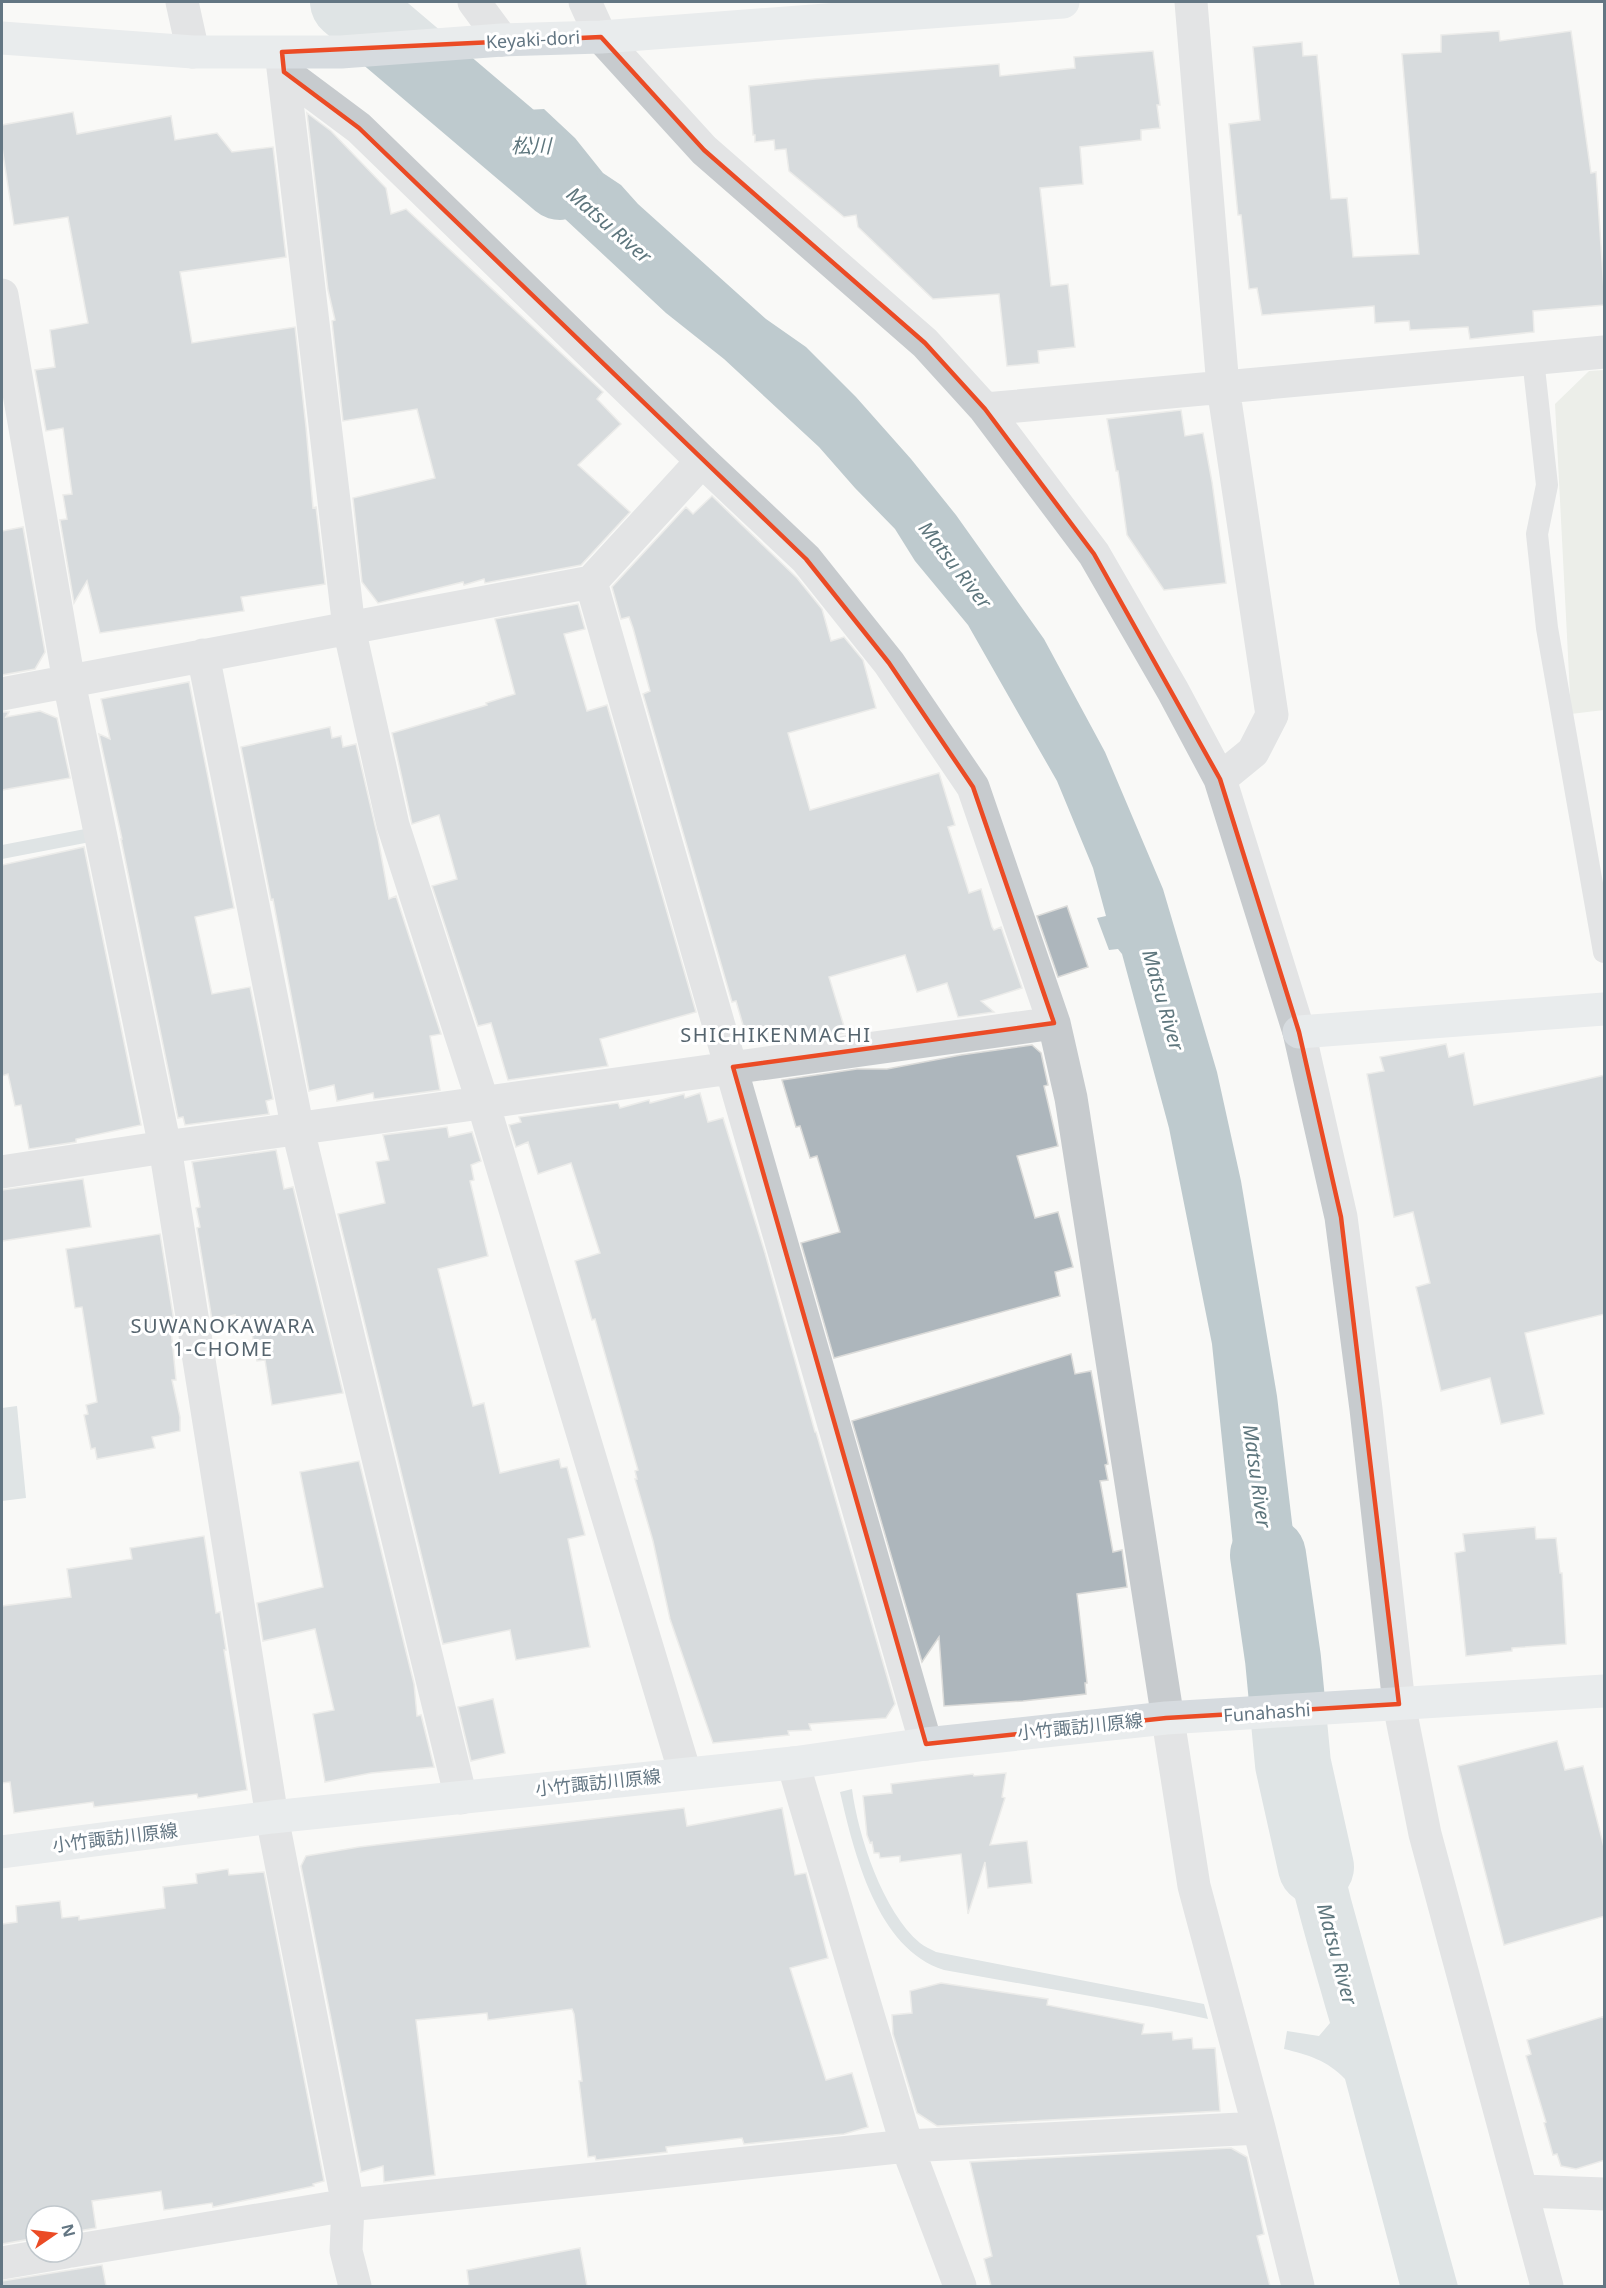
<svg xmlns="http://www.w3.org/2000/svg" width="1606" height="2288" font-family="'Noto Sans','Noto Sans JP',sans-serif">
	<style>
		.green { fill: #dbe1d7 }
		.water { fill: #becace }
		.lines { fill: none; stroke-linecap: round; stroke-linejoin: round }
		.stream { stroke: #becace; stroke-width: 14 }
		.river { stroke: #becace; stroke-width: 76 }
		.building { fill: #adb6bc; stroke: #dbdbd9; stroke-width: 1.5 }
		.lane { stroke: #c7cbce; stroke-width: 22 }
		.street { stroke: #c7cbce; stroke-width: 33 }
		.secondary { stroke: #d6dbdf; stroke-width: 33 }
		.marked { fill: none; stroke: #eb4b25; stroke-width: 4.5; stroke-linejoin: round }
		.labels { text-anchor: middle; stroke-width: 6; stroke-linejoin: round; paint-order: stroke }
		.street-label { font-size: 18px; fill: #637683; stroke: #fff }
		.water-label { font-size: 20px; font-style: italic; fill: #5e767d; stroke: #fff }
		.neighbourhood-label { font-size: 20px; letter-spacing: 1.5px; fill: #55646e; stroke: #fff }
	</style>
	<rect width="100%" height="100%" fill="#f9f9f7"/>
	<path class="green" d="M1604 370V710L1571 714 1555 404 1589 371Z"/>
	<path class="water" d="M544 109 575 138 603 173 621 185 638 204 766 319 806 347 856 397 911 459 956 515 1044 639 1105 752 1163 889 1217 1072 1241 1181 1277 1396 1307 1649 1295 1651V1658L1257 1665 1252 1619 1243 1585 1237 1584 1212 1344 1169 1128 1122 954 1118 949 1109 950 1097 918 1106 916 1093 868 1057 781 968 625 915 561 895 529 855 488 819 447 724 359 666 313 550 205 544 210 536 204 540 198 434 115Z
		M17 1406 26 1498 2 1501V1408Z
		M1304 1762 1306 1770H1321L1330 1814 1351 1899 1458 2286H1400L1345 2079C1327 2060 1308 2055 1284 2049L1287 2031 1319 2036 1330 2023C1306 1938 1279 1853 1269 1764Z
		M852 1789C858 1836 883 1912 920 1943 925 1947 931 1949 936 1952L1204 2004 1208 2019 1152 2007 944 1970C877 1949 854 1853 840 1792Z"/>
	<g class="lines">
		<path class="stream" d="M2 852 85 836"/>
		<path class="river" d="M348 2 560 182
			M1268 1555 1283 1659 1293 1764 1316 1867"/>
	</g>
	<path class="building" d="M1499 31 1500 41 1571 31 1591 173 1596 172 1605 305 1533 311 1534 332 1470 339 1468 327 1410 330 1409 321 1375 323 1374 306 1262 315 1257 288 1249 289 1241 215H1238L1229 124 1260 120 1253 47 1302 42 1303 56 1317 55 1331 199 1347 198 1353 257 1419 254 1402 54 1441 52V35Z
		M1153 51 1160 105H1157L1160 128 1141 130V140L1080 147 1083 184 1040 188 1051 286 1068 284 1075 347 1038 351 1039 363 1007 366 999 294 933 299 858 227 856 215 844 217 789 171 786 149 775 150 774 140 755 142V135H753L749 86 815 79 999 64 1000 76 1075 68 1074 57Z
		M73 112 77 134 171 116 175 140 217 133 232 152 273 147 286 257 180 272 192 343 295 327 306 427 313 508 316 507 325 584 241 597 244 611 100 633 87 581 74 603 60 520 67 519 63 495 72 494 63 428 46 431 35 370 55 367 50 330 88 323 68 217 14 225 2 147V125Z
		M307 113 331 131 386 188 391 214 406 209 603 392 597 399 621 424 578 465 630 512 581 565 485 583 484 579 464 585 463 582 378 603 362 582 353 498 435 478 417 409 343 421 332 321 335 320 328 290Z
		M1181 410 1185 436 1203 433 1212 482 1226 583 1164 590 1127 535 1118 471H1116L1107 419Z
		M712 496 797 578 822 609 831 641 844 637 863 660 876 708 788 733 810 810 939 773 955 825 948 827 969 893 981 889 992 927 994 930 1001 927 1022 988 981 1001 994 1012 958 1017 947 983 917 992 905 955 829 977 846 1033 771 1044 766 1026 745 1032 736 1001 732 1002 643 694 650 691 633 628 629 617 621 619 612 587 686 507 693 514Z
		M23 527 45 652 35 669 2 675V531Z
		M578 604 585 629 564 634 587 711 607 705 696 1012 600 1039 608 1066 508 1080 491 1023 478 1026 432 886 457 879 439 815 412 824 392 733 487 705 486 703 515 694 495 619Z
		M189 682 234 908 195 917 212 994 250 987 273 1099 266 1101 269 1114 185 1125 183 1117 178 1118 121 839H122L99 734 110 739 101 699Z
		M40 711 57 718 70 778 2 790V712H9L6 717Z
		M330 727 332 738 341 736 343 747 356 744 378 838 389 899 396 896 441 1034 430 1036 440 1090 374 1099 373 1093 337 1101 334 1085 309 1091 273 899 271 900 241 747Z
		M84 847 141 1125 76 1139V1142L29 1149 21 1105 15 1106 8 1074 2 1076V865Z
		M1067 906 1088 967 1058 977 1037 916Z
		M1446 1044 1449 1057 1464 1053 1474 1105 1605 1075V1314L1525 1333 1544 1414 1501 1424 1490 1378 1441 1391 1416 1287 1430 1283 1413 1212 1394 1217 1367 1074 1384 1071 1380 1057Z
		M1032 1045 1041 1053 1048 1085 1044 1086 1058 1146 1017 1156 1035 1218 1058 1212 1073 1267 1055 1272 1060 1296 834 1358 801 1243 840 1232 817 1156 810 1158 800 1126 796 1127 782 1080 857 1069H887L961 1055Z
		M700 1093 708 1122 723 1118 765 1253 815 1432H816L895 1704 886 1718 809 1724 811 1730 788 1731 789 1735 713 1743 670 1619 653 1541 635 1479H637L635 1471 638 1470 595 1319 592 1320 575 1261 600 1253 571 1163 538 1174 528 1142 516 1147 509 1125 521 1122 519 1117 618 1103 620 1108 649 1100 650 1103 684 1094 685 1098Z
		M447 1127 449 1137 472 1132 481 1161 471 1165 474 1180 470 1181 488 1256 438 1269 473 1406 484 1403 500 1473 559 1459 561 1468 567 1467 585 1535 568 1539 590 1647 516 1660 510 1630 443 1644 338 1214 385 1203 376 1162 389 1160 383 1135Z
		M276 1150 284 1189 293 1187 343 1393 272 1405 265 1360 257 1361 249 1317 236 1319 235 1315 212 1320 197 1228 200 1227 196 1208 200 1207 192 1162Z
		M83 1179 91 1227 2 1241V1190Z
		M160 1234 175 1328 171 1329 176 1380H172L180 1417V1431L152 1437 155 1448 97 1459 95 1448 91 1449 84 1415 88 1414 86 1405 97 1402 82 1307 75 1308 66 1249Z
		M1071 1354 1075 1374 1091 1371 1108 1464 1105 1465 1108 1480 1100 1481 1113 1552 1122 1550 1127 1587 1077 1594 1087 1683H1085L1086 1694 1023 1701 944 1706 939 1637 922 1662 852 1421Z
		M359 1461 414 1684 417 1716 421 1715 434 1767 371 1773 325 1782 313 1714 334 1710 315 1629 263 1641 257 1603 323 1587 300 1472Z
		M1535 1527 1536 1539 1556 1538 1560 1573H1562L1566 1644 1512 1648V1651L1466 1656 1455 1553 1465 1551 1463 1534Z
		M204 1536 216 1613 220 1612 226 1650H224L247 1790 198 1798 197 1794 94 1807 93 1802 14 1813 10 1782 2 1783V1606L71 1597 67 1569 132 1559 130 1548Z
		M493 1699 505 1753 471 1761 458 1707Z
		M1557 1741 1565 1770 1583 1766 1605 1851V1916L1504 1945 1458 1766Z
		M1006 1773 1002 1797 1005 1798 990 1845 1027 1841 1032 1883 988 1888 985 1862 968 1914 961 1854 900 1862V1856L880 1858 879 1853H874L872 1842 870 1843 867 1835 863 1796 892 1793 891 1784 973 1774 974 1776Z
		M684 1808 687 1826 782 1808 795 1875 806 1873 828 1958 790 1968 826 2080 852 2073 868 2127 844 2134 744 2144 742 2138 666 2147 667 2152 596 2160 595 2156 588 2157 579 2081H582L574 2014 572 2009 488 2020 487 2013 416 2020 435 2175 384 2182 383 2166 361 2172 301 1866 306 1856 359 1847Z
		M228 1869 229 1875 264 1872 324 2181 313 2184 314 2186 213 2207 212 2203 164 2210 161 2191 92 2201 96 2228 72 2232V2216H36V2238L2 2244V1924L17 1922 16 1906 60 1901 62 1918 79 1916V1920L165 1908 163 1887 197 1883 196 1874Z
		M941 1983 1048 1999 1047 2005 1144 2024 1142 2034 1172 2032 1173 2040 1192 2038 1193 2049 1215 2048 1220 2111 937 2126 917 2113 893 2034 892 2015 912 2013 910 1991Z
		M1605 2016V2160L1576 2169 1561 2166 1557 2154 1553 2155 1544 2123 1546 2122 1526 2056 1531 2054 1527 2040Z
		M1231 2148 1247 2157 1264 2234 1257 2236 1270 2286H991L984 2259 992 2256 970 2162Z
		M580 2248 587 2286H469L467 2270Z
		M102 2265 106 2286H2V2281Z"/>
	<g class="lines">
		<path class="lane" d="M1533 359 1547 485 1537 534 1547 628 1604 952"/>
		<path class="street" d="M182 2 193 52
			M474 2 502 40
			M585 2 601 37 704 150 925 343 985 409 1094 554 1173 691 1220 779 1299 1032 1341 1217 1366 1409 1399 1704 1425 1834 1547 2286
			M1191 2 1223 387 1272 715 1253 752 1220 779
			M282 60 349 628 393 825 483 1103 685 1773
			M284 72 359 128 702 461 806 559 889 663 973 787 1054 1023 1071 1098 1194 1886 1259 2128 1298 2286
			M2 295 69 682 165 1147 272 1817 348 2205 346 2251 355 2286
			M985 409 1604 352
			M591 582 926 1744
			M203 655 298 1130 461 1798
			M2 694 591 582 702 461
			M2 1172 165 1147 1054 1023
			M793 1763 907 2146 960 2286
			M1522 2191 1604 2194
			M72 2251 348 2205 907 2146 1259 2128
			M2 2263 66 2252"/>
		<path class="secondary" d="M2 38 193 52H341L502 40 601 37 1063 2
			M1299 1032 1604 1009
			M2 1852 272 1817 793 1763 926 1744 1166 1718 1604 1691"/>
	</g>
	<path d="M0 0H1606V2288H0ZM601 37 704 150 925 343 985 409 1094 554 1220 779 1299 1032 1341 1217 1399 1704 1166 1718 926 1744 733 1067 1054 1023 973 787 889 663 806 559 359 128 284 72 282 52Z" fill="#f9f9f7" fill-opacity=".55" fill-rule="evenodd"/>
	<path class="marked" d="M601 37 704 150 925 343 985 409 1094 554 1220 779 1299 1032 1341 1217 1399 1704 1166 1718 926 1744 733 1067 1054 1023 973 787 889 663 806 559 359 128 284 72 282 52Z"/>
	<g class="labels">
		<g class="street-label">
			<text transform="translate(533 40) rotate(-3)" y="6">Keyaki-dori</text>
			<text transform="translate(1267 1713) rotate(-4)" y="6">Funahashi</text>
			<text transform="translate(1080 1727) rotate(-6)" y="6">小竹諏訪川原線</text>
			<text transform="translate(598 1783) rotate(-6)" y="6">小竹諏訪川原線</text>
			<text transform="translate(115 1838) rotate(-7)" y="6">小竹諏訪川原線</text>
		</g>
		<g class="water-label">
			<text x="531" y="153">松川</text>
			<text transform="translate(609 225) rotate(41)" y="7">Matsu River</text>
			<text transform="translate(955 565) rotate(52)" y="7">Matsu River</text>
			<text transform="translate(1163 1000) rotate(74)" y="7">Matsu River</text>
			<text transform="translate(1257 1476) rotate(82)" y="7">Matsu River</text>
			<text transform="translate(1337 1954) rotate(75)" y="7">Matsu River</text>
		</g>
		<g class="neighbourhood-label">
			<text x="776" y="1042">SHICHIKENMACHI</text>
			<text x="223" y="1333">SUWANOKAWARA<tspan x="223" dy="23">1-CHOME</tspan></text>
		</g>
	</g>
	<rect width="1606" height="2288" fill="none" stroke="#637683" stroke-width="6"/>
	<g transform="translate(54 2234) rotate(76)"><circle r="28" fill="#ffffff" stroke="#c1c8cd" stroke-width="1.5"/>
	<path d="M0-4.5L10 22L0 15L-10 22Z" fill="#eb4b25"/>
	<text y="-9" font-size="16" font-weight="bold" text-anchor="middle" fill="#637683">N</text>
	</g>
</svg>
